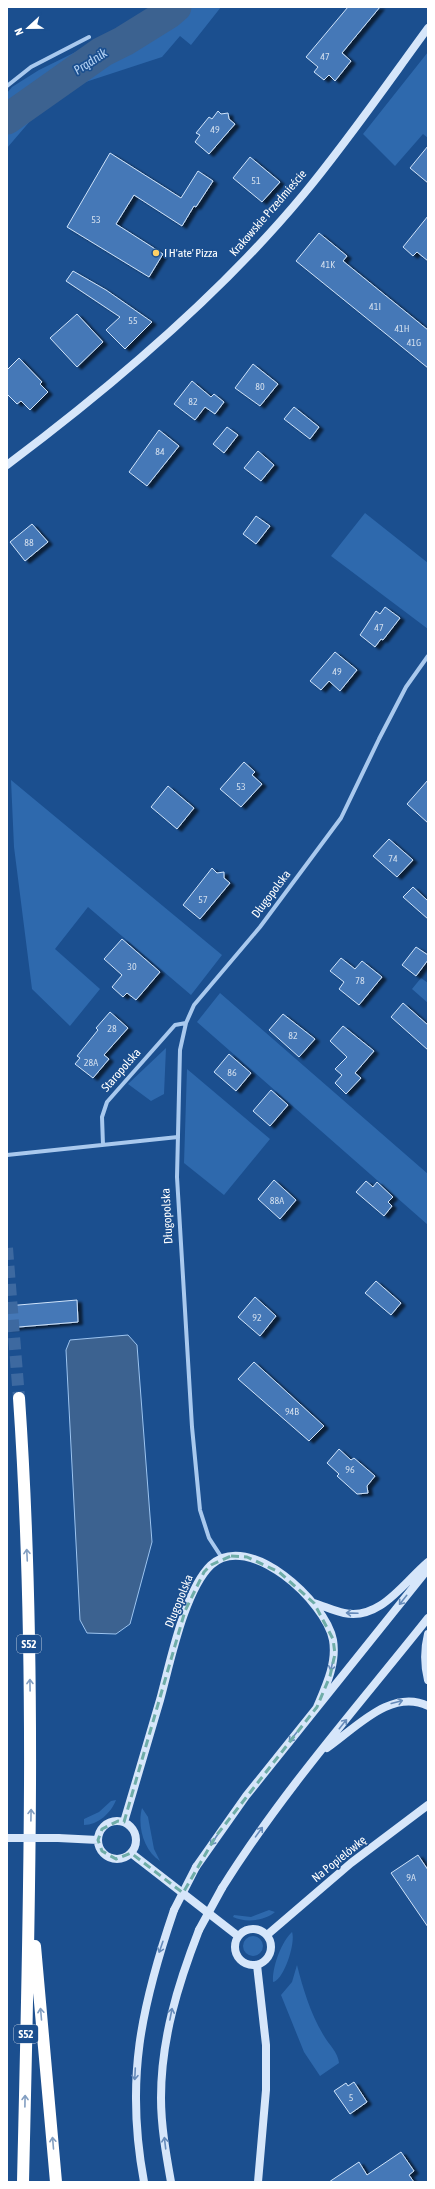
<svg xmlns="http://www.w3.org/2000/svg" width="435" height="2189" font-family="'Asap Condensed',sans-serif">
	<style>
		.green { fill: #2e69ad }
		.water { fill: #3c6290; stroke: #9cc4f0 }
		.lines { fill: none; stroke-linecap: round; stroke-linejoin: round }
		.river { stroke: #3c6290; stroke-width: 31 }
		.building { fill: #4478b7; stroke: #cfe3fa; filter: url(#shadow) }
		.highway-tunnel { stroke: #3d69a0; stroke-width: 12; stroke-dasharray: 12 6; stroke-linecap: butt }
		.street { stroke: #a9c9ee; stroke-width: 4 }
		.secondary { stroke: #d6e6fa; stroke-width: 8 }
		.highway { stroke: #fff; stroke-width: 12 }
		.secondary-bridge { stroke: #d6e6fa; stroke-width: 8 }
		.oneway { stroke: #829ec1 }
		.oneway2 { stroke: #668bba }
		.marked { fill: none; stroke: #6fada8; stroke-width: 3; stroke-dasharray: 8 5; stroke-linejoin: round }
		.poi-dot { fill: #ffd166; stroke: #1b4f8f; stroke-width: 1.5 }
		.labels { text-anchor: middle; stroke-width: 3.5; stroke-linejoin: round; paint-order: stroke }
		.number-label { font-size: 10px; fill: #d0dded }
		.shield { fill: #1b4f8f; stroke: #bbcadd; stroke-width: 1 }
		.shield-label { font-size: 11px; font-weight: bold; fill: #fff }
		.street-label { font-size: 12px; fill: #fff; stroke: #1b4f8f }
		.poi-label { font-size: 12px; fill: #fff; stroke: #1b4f8f; text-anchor: start }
		.water-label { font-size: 13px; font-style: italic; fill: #b5d3f5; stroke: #1b4f8f }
	</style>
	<defs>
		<filter id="shadow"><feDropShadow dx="4.5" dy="2.5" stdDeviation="1" flood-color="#0009"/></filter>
	</defs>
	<rect width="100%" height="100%" fill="#1b4f8f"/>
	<path class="green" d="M151 7H221L191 45 180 36 162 57 55 92 7 148V93L12 87 39 70 102 39 144 14Z
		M428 52V138L423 134 395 166 363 134Z
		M365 513 428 563V629L331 556Z
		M11 780 222 955 191 995 88 907 55 949 100 989 70 1026 32 989 14 847Z
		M421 978 428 983V1003L412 989Z
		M220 993 428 1174V1225L197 1022Z
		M166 1048 164 1094 151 1101 128 1084Z
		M187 1069 270 1139 224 1195 184 1163Z
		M116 1800C111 1813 98 1825 84 1825V1819L99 1812 111 1801Z
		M142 1808 148 1817 154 1849 160 1861C144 1851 137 1826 142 1808Z
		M269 1910 275 1912C264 1921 246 1923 233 1917L234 1915 251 1917Z
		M292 1932C296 1942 284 1980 273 1982 272 1968 281 1942 292 1932Z
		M243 1946a10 10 0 1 1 20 0a10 10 0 1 1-20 0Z
		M297 1965C303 1989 311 2015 324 2036 329 2045 338 2052 339 2063L320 2076 304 2052 281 1995 292 1982Z"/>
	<path class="water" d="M128 1335 137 1345 152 1542 130 1624 116 1634 87 1633 80 1620 66 1350 70 1340Z"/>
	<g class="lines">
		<path class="river" d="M7 119 102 52 124 41 169 13 176 7"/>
	</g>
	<path class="building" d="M348 7H380L342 53 351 61 335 81 329 75 324 80 314 72 318 67 306 57Z
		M218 111 221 114 228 113 229 119 235 124 209 154 195 142 200 135 196 133 209 117 212 119Z
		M428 146V183L410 168Z
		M110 153 181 198 198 171 213 181 196 207 194 206 182 226 134 195 116 224 163 254 149 277 67 227Z
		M250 157 280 182 262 202 233 178Z
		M428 216V261L417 252 413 256 403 247Z
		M319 233 347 256 343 261 428 330V368L296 261Z
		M73 271 106 290 152 322 125 349 106 330 120 317 66 281Z
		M77 314 103 342 77 367 50 338Z
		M19 358 42 382 40 384 48 392 30 410 21 401 17 404 7 394V370Z
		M253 364 278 384 260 406 235 388Z
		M192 381 211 397 214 394 224 402 215 414 205 407 195 420 174 404Z
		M294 407 319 427 310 439 284 419Z
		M227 427 238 435 224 453 213 444Z
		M159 430 179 446 147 486 129 472Z
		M258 451 274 465 261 481 244 468Z
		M256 516 270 526 256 544 243 534Z
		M32 524 48 542 25 561 10 542Z
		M385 607 400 618 383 640 381 639 375 647 360 635 376 611 380 614Z
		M335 652 357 670 340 691 329 681 321 690 310 681Z
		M244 762 255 772 252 775 262 784 241 807 220 789Z
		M428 780V823L407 804Z
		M168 786 194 808 177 829 151 807Z
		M389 839 413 860 397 877 373 856Z
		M212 868 217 873 224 872V878L230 883 200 919 183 905Z
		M413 887 428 901V919L403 897Z
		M122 939 160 972 136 1000 127 993 123 997 112 987 122 975 104 959Z
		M416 947 428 955V960L416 976 402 965Z
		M341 958 355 969 362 961 382 977 359 1005 339 989 344 982 330 971Z
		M403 1003 428 1025V1050L391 1017Z
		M110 1012 128 1028 104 1055 109 1059 93 1078 75 1064 80 1058 77 1056 98 1030 96 1028Z
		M283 1014 315 1039 299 1057 269 1030Z
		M343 1026 374 1051 355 1073 361 1078 346 1094 335 1083 342 1075 335 1069 347 1057 330 1041Z
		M229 1054 251 1073 236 1091 214 1072Z
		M271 1090 288 1105 270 1126 253 1111Z
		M274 1180 296 1200 280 1219 258 1199Z
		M366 1181 373 1187 377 1182 393 1197 388 1202 392 1206 384 1216 356 1192Z
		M376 1281 401 1303 391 1315 365 1293Z
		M255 1297 276 1316 260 1336 238 1317Z
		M77 1300 78 1322 7 1328V1306Z
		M254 1362 324 1426 309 1441 238 1379Z
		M339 1449 351 1460 354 1458 375 1476 367 1486 368 1493 357 1494 337 1476 339 1474 327 1463Z
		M418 1855 428 1870V1927L391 1873Z
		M354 2082 367 2102 350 2114 334 2091 346 2083 348 2086Z
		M401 2152 414 2171 409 2175 414 2182H329L359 2162 367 2175Z"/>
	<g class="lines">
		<path class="highway-tunnel" d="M7 1248 19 1398"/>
		<path class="street" d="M7 86 31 67 89 37
			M103 1145 102 1117 107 1102 175 1025 186 1023
			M7 1155 178 1137
			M222 1558 209 1538 200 1510 192 1427 177 1177 180 1050 186 1023 194 1005 260 927 341 818 379 739 406 687 428 656"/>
		<path class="secondary" d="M7 465C111 387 220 295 303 195 347 142 387 84 428 28
			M314 1603C324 1606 334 1611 344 1613 380 1621 404 1582 428 1562
			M428 1634C424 1650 424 1664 428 1680
			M327 1748C356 1728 391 1688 428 1706
			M98 1840a19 19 0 1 1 38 0a19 19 0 1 1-38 0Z
			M124 1822C136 1782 148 1741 160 1700 170 1664 184 1591 211 1565 249 1530 326 1602 333 1640 337 1663 326 1686 317 1707
			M58 1838 98 1840
			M131 1853 238 1936
			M196 1867 246 1796 428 1569
			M222 1888C282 1792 358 1706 428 1618
			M235 1947a18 18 0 1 1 36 0a18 18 0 1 1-36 0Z
			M267 1935 351 1863 428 1805
			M257 1965 266 2045V2090L258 2182
			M144 2182C125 2080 141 2007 174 1910
			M171 2182C166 2154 161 2126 161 2098 161 2039 178 1984 199 1930"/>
		<path class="highway" d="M19 1398C37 1659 29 1920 23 2182
			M35 1946 56 2182"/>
		<path class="secondary-bridge" d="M7 1838H58
			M174 1910 196 1867
			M199 1930 222 1888"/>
	</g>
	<defs><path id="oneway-shaft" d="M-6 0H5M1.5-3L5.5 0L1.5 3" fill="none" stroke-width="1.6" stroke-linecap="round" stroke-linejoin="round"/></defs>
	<g class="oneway">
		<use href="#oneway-shaft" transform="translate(27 1555) rotate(-93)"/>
		<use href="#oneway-shaft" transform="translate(30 1685) rotate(-91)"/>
		<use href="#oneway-shaft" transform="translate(31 1815) rotate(-89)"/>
		<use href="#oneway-shaft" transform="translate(41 2014) rotate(-95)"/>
		<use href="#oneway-shaft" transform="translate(25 2101) rotate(-89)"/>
		<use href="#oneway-shaft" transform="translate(53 2143) rotate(-95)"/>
	</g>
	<g class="oneway2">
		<use href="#oneway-shaft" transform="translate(403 1600) rotate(129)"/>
		<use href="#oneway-shaft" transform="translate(352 1613) rotate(-178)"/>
		<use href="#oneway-shaft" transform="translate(332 1665) rotate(103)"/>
		<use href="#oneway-shaft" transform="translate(397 1702) rotate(-15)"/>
		<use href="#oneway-shaft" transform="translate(343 1724) rotate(-51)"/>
		<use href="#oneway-shaft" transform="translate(293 1737) rotate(129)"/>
		<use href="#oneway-shaft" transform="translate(259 1832) rotate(-54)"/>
		<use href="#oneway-shaft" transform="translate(214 1840) rotate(124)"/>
		<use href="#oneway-shaft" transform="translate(161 1947) rotate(109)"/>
		<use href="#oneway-shaft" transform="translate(171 2014) rotate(-79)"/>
		<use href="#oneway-shaft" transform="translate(135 2074) rotate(93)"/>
		<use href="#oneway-shaft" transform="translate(165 2143) rotate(-97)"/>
	</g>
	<path class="marked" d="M231 1556 247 1557 279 1572 314 1603 333 1639 335 1654 330 1676 317 1707 216 1836 183 1893 131 1853 116 1859 102 1851 98 1840 102 1829 118 1821 124 1822 185 1611 204 1572 211 1565Z"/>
	<circle class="poi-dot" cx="156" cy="253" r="4"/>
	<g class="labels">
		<g class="number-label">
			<text x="325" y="60">47</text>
			<text x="215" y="133">49</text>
			<text x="256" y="184">51</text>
			<text x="96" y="223">53</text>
			<text x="328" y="268">41K</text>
			<text x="375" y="310">41I</text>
			<text x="133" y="324">55</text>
			<text x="402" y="332">41H</text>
			<text x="414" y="346">41G</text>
			<text x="260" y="390">80</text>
			<text x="193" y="405">82</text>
			<text x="160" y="455">84</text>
			<text x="29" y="546">88</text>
			<text x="379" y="631">47</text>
			<text x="337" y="675">49</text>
			<text x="241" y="790">53</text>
			<text x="393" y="862">74</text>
			<text x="203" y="903">57</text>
			<text x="132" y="970">30</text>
			<text x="360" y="984">78</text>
			<text x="112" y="1032">28</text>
			<text x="293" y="1039">82</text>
			<text x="91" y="1066">28A</text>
			<text x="232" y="1076">86</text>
			<text x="277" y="1204">88A</text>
			<text x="257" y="1321">92</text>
			<text x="292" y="1415">94B</text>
			<text x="350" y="1473">96</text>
			<text x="411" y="1881">9A</text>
			<text x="351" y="2101">5</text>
		</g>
		<g class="shield">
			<rect x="17" y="1635" width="24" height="18" rx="3"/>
			<rect x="14" y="2025" width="24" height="18" rx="3"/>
		</g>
		<g class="shield-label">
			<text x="29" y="1648">S52</text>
			<text x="26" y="2038">S52</text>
		</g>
		<g class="street-label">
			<text transform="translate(268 213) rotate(-49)" y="4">Krakowskie Przedmieście</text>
			<text transform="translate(271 894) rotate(-53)" y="4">Długopolska</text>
			<text transform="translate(121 1070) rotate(-49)" y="4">Staropolska</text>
			<text transform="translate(167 1216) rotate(-93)" y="4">Długopolska</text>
			<text transform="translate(179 1601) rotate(-68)" y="4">Długopolska</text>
			<text transform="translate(339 1859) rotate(-39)" y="4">Na Popielówkę</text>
		</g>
		<g class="poi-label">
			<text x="164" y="257">I H'ate' Pizza</text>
		</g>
		<g class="water-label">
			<text transform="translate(90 61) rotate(-33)" y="5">Prądnik</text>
		</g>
	</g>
	<rect width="435" height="2189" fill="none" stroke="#ffffff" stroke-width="16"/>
	<g transform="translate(28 28) rotate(248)" stroke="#1b4f8f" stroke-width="3" paint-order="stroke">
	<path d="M0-3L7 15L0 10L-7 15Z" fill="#ffffff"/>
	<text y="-6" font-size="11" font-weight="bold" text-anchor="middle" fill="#ffffff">N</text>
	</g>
</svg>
